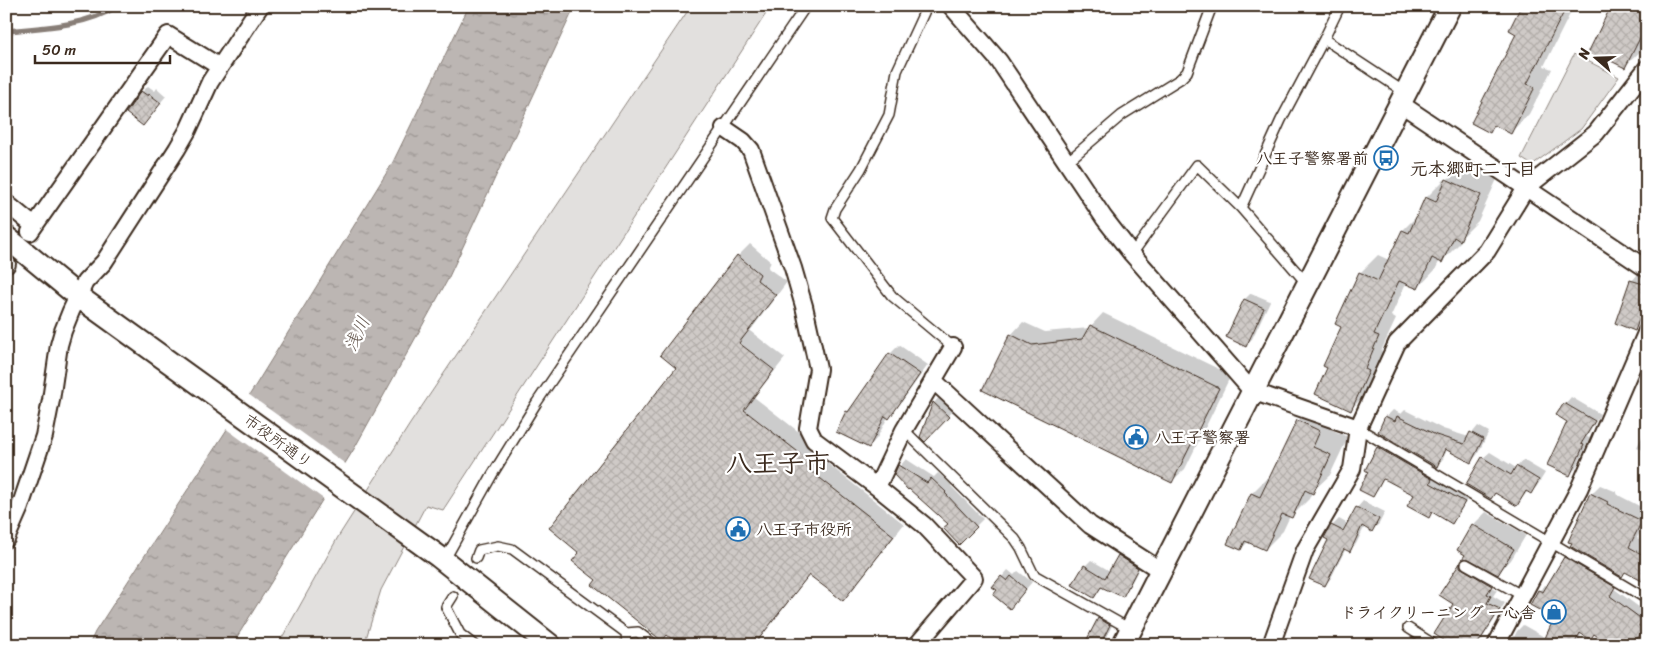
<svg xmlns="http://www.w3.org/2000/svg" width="1653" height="651" viewBox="0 0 1653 651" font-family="Sriracha,'Klee One',sans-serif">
<defs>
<pattern id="water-ripples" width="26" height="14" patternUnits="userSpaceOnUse" patternTransform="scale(1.25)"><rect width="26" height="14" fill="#bcb6b3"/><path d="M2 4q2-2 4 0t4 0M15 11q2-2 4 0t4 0" fill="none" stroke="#9a9491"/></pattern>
<pattern id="building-cross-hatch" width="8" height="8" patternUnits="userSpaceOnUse" patternTransform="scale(1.25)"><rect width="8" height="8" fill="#cfcac7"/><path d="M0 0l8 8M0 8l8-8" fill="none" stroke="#b3aeaa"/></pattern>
</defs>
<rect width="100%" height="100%" fill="#fff"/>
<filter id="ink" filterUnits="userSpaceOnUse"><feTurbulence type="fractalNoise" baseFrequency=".02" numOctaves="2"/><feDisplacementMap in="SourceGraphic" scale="10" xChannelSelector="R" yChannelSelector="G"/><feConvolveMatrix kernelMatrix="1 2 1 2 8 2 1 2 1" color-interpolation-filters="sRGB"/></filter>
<g filter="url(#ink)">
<path fill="#e2e0de" stroke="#8e857e" d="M691,6h80l-328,504 -17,-5 -45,85 -17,55h-86l60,-108 72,-113z
M1574,54l45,23 -38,52 -49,36 -11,-7z"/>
<path fill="url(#water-ripples)" stroke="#887e77" d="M469,6h106l-128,275 -93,168 -122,196h-143l6,-13 157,-241 140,-227z"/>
<path fill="#fff" d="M248,394l99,71 -22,35 -100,-72z"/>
<path fill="#0003" d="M1409,6h18l-6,6z
M1523,6h51l-30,60 8,3 -23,45 -18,18 -15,-7 -6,6 28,-98z
M1612,6h35v35l-4,8 -18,17 -18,-9 -4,5z
M148,86l7,5 2,-3 9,8 -23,28 -1,-32z
M1465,162l33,15 -20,44 -15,15 -3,7 -18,18 -2,-1 -5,10 -17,18 -12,-5 -15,33 5,3 -15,32 5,2 -17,38 -18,18 -23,-42 32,-94 18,-18 11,5 14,-30 16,-16 7,-16 18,-18 2,1z
M750,244l21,18 -3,6 19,14 -37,49 35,27 -31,39 68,53 -4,6 86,68 -50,64 -11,11 -33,-25 -55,71h-74l-83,-65 -17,-27 96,-185 61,-112z
M1638,274l9,3v30l-6,16 -6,6 -3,-48z
M1251,293l19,8 -18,38 -7,6 -18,-8 18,-38z
M1103,313l128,62 -46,94 -13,12 -161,-146 12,-13 22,10 44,-4z
M899,345l29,20 -31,43 -9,9 -11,21 -8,9 -22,-35 9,-8 34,-50z
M940,396l14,14 -29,30 -4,-3 13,-34z
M1571,397l29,17 -13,23 3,1 -14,30 -6,6 -1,-53 -4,-17z
M1316,403l21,10 -7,16 18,8 -18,38 -18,17 -3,7 -18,18 -1,-1 -7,15 -18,18 -16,-8 -8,8 11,-56 17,-17h2l27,-55z
M1393,410l8,4 4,-4 38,19 26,8 9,-11 11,6 -12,23 -6,6 -24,-12 -4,10 -7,7 -50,-49z
M1647,427v25l-10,-5z
M1384,442l85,54 -12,21 -5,5 -18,-11 -6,5 -13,-21 -31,-17 -6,12 -6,6 -2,-25 -3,-1 11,-22z
M1490,452l26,16 7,-8 22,13 -8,13 -6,7 -3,-2 -11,13 -21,-12 -5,6 -8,-40z
M906,459l28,18 4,-4 14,12 -1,1 32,33 -24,24 -10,-19 -54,-49 5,-9z
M1600,485l17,7 -1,2 31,16v9l-10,19 10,5v39l-21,-11 -35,-77z
M1363,501l22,11 -6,12 -7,6 -7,-4 -9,18 -7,6 -3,-2 -15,30 -6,7 7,-59 7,-7 9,5 9,-16z
M1486,512l40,23 -15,25 -13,13 -25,-48z
M1125,550l18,11 -15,28 -6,6 -19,-9 -9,11 -9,-31 6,-6 19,11 9,-15z
M1568,555l79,58v13l-14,19 -38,-12 -5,5 -8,-5 -6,12h-66l7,-14 6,-6 23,13 10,-21 -24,-12 7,-14 6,-6 2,1 16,-25z
M1466,558v2l31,19 -5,8 5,3 -4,6 12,7 -27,42h-25l2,-41 -14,-9 20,-32z
M1008,570l6,5 4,-4 14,11 -16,19 -22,-15z
M1105,612l11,6 -14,27h-17l14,-26z"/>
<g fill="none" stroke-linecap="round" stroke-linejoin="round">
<path stroke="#887e77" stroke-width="5.5" d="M6,31c35,-3 81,-5 111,-25"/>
</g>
<path fill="url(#building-cross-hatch)" stroke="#3b2a1e" d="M1521,6h46l-40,78 8,3 -24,47 -17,-9 -4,8 -19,-10 45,-89 -7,-4z
M1611,6h36v18l-22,44 -20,-10 -2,5 -16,-8z
M141,91l7,5 1,-2 12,9 -18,23 -17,-13z
M1446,179l35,16 -21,46 -6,-4 -12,26 -10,-5 -14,31 -19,-8 -25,53 5,2 -14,33 4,2 -18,40 -36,-17 12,-26 -4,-2 18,-39 -6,-3 24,-52 19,9 24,-51 7,3 16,-36 11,5z
M737,255l23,19 -3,6 19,15 -37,48 35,27 -30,40 67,52 -4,6 87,68 -51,65 -34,-26 -55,70h-75l-12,-10 -5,6 -70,-56 4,-5 -24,-19 7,-8 -30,-25 127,-160 -16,-13z
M1630,280l17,5v12l-12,34 -20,-8z
M1244,299l20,9 -18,39 -20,-10z
M1090,325l129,63 -47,95 -190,-93 28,-56 22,11 50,-6z
M889,353l31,21 -31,45 -4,-3 -16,32 -33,-16 10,-21 2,1z
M933,402l16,15 -24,25 -5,-5z
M1564,403l31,18 -14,23 3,1 -14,31 -23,-11 20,-43 -11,-7z
M1385,416l10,5 2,-5 39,19 28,9 6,-12 13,7 -12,24 -26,-14 -8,18 -59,-35z
M1297,420l23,11 -7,16 18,8 -18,39 -8,-4 -13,28 -10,-4 -17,36 -20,-9 -4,9 -14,-6 24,-51 9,4z
M1377,447l55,32 -2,4 35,19 -13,22 -20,-12 -3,6 -22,-12 7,-11 -28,-15 -3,-1 -10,18 -14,-7 9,-18 -3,-2z
M1482,457l29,18 5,-9 23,14 -8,14 -5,-3 -9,15 -22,-13 -4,6 -25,-15z
M898,465l29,18 4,-5 15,14 -1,1 32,34 -18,18 -16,-17 5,-4 -39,-35 -1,1 -14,-15z
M1590,493l18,9 -1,2 35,17 -13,26 18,10v15l-5,9 -17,-9 -3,5 -52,-31 2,-3 -4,-1z
M1356,507l23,12 -7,13 -10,-6 -12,26 -6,-3 -19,37 -16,-7 19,-39 -4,-2 7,-13 12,6z
M1472,524l42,25 -16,26 -29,-16h-7l3,-4 -8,-5z
M1118,555l20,13 -15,29 -22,-10 -7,11 -22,-13 12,-20 21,13z
M1564,557l51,30 -5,9 33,24 -4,6 5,3 -11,16h-24l-15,-11 -4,6 -10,-7 -6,12h-32l12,-27 -24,-13 8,-15 5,2z
M1460,563v4l3,2 29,17 -5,8 4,2 -4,7 13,6 -23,36h-26l-17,-11 19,-30 -14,-9z
M1001,576l6,5 4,-5 15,13 -16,20 -17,-14 4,-5 -5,-3z
M1098,618l12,7 -10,20h-16z"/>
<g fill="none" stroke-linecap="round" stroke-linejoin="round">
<g stroke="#3b2a1e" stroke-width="12">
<path id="service" d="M927,6l-30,65 -8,44 -28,54 -26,40 -3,9 60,78 61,51
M1324,39l82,54
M1067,162l55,-47 58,-36 7,-7 25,-66
M1241,208l67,77
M1132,254l65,-89 44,43 40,-88 43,-81 16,-33
M1358,428l289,171
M904,430l111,109 6,9 13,27 96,54
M476,558l3,-8 19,-4 14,3 114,84
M444,561l48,-86 45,-73 269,-396
M1466,564l57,32
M453,596l-7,11 14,27 14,11
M1408,628l27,17
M627,645l-1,-12 12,-1 17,13"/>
</g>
<g stroke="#3b2a1e" stroke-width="20">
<path id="minor" d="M951,6l48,55 105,157 28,36 120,137 106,37
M1401,104l246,165
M724,128l19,13 8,9 42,118 11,38 14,63 -10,59 6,12 63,47 47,38 50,53 -57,67
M6,203l28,23
M30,232l138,-197 52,32
M6,265l1,-1
M933,380l157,145 70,45
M877,487l27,-57 49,-83
M6,539l14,-32 24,-71 7,-36 8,-55 4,-14 8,-20 14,-29 19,-20 73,-113 11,-19 22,-48 50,-76
M1271,645l34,-95 47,-81 6,-41 39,-85 90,-92 39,-63 70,-55 51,-65
M1496,645l83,-156 68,-158"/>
</g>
<g stroke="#3b2a1e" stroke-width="25">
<path id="tertiary" d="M6,237l73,60 359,259 112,89
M1123,645l327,-639"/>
</g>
<use href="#service" stroke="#fff" stroke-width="9"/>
<use href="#minor" stroke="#fff" stroke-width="16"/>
<use href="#tertiary" stroke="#fff" stroke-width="21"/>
</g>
</g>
<defs>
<g id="bus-ring" transform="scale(1.25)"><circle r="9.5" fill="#fff" stroke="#1f6fb2" stroke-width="1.5"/><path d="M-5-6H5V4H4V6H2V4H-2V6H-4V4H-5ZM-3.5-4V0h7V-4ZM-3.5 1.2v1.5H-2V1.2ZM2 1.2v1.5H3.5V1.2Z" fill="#1f6fb2"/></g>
<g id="civic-ring" transform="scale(1.25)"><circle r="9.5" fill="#fff" stroke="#1f6fb2" stroke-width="1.5"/><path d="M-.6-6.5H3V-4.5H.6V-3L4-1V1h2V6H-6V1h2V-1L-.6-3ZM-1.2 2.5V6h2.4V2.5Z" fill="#1f6fb2"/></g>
<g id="shop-ring" transform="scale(1.25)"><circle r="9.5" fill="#fff" stroke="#1f6fb2" stroke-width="1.5"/><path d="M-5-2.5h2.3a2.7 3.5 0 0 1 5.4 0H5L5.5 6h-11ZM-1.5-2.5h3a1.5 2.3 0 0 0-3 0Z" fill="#1f6fb2"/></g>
</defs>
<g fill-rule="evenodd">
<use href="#bus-ring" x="1386" y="158"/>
<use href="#civic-ring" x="1136" y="437"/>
<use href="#civic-ring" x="738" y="529"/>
<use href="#shop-ring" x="1554" y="612"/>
</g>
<g text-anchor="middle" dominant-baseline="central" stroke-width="4.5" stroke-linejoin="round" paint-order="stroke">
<g font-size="16" font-weight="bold" fill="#3b2a1e" stroke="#fff" text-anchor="end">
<text x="1368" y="158">八王子警察署前</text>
<text x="1154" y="437" text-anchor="start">八王子警察署</text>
<text x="756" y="529" text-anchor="start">八王子市役所</text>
<text x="1536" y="612">ドライクリーニング 一心舎</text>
</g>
<g font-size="16" fill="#3b2a1e" stroke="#fff">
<text transform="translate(278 441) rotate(36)">市役所通り</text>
</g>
<g font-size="18" font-weight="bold" fill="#3b2a1e" stroke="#fff">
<text x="1473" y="169">元本郷町二丁目</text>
</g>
<g font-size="18" font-style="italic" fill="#685b52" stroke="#fff">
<text transform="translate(357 334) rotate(-65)">浅川</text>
</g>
<g font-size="26" font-weight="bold" fill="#3b2a1e" stroke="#fff">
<text x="778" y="463">八王子市</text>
</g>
</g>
<rect width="1653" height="651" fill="none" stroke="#fff" stroke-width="25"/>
<rect x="12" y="12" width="1628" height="626" fill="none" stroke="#3b2a1e" stroke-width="2" filter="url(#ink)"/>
<g transform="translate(1596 58) rotate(290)" stroke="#ffffff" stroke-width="4" paint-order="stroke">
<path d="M0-4L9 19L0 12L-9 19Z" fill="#3b2a1e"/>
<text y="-8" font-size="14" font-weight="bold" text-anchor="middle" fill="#3b2a1e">N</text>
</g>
<path d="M35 55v8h135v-8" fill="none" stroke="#3b2a1e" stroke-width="2.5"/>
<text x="42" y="55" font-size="15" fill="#3b2a1e" stroke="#ffffff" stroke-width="4" paint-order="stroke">50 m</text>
</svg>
